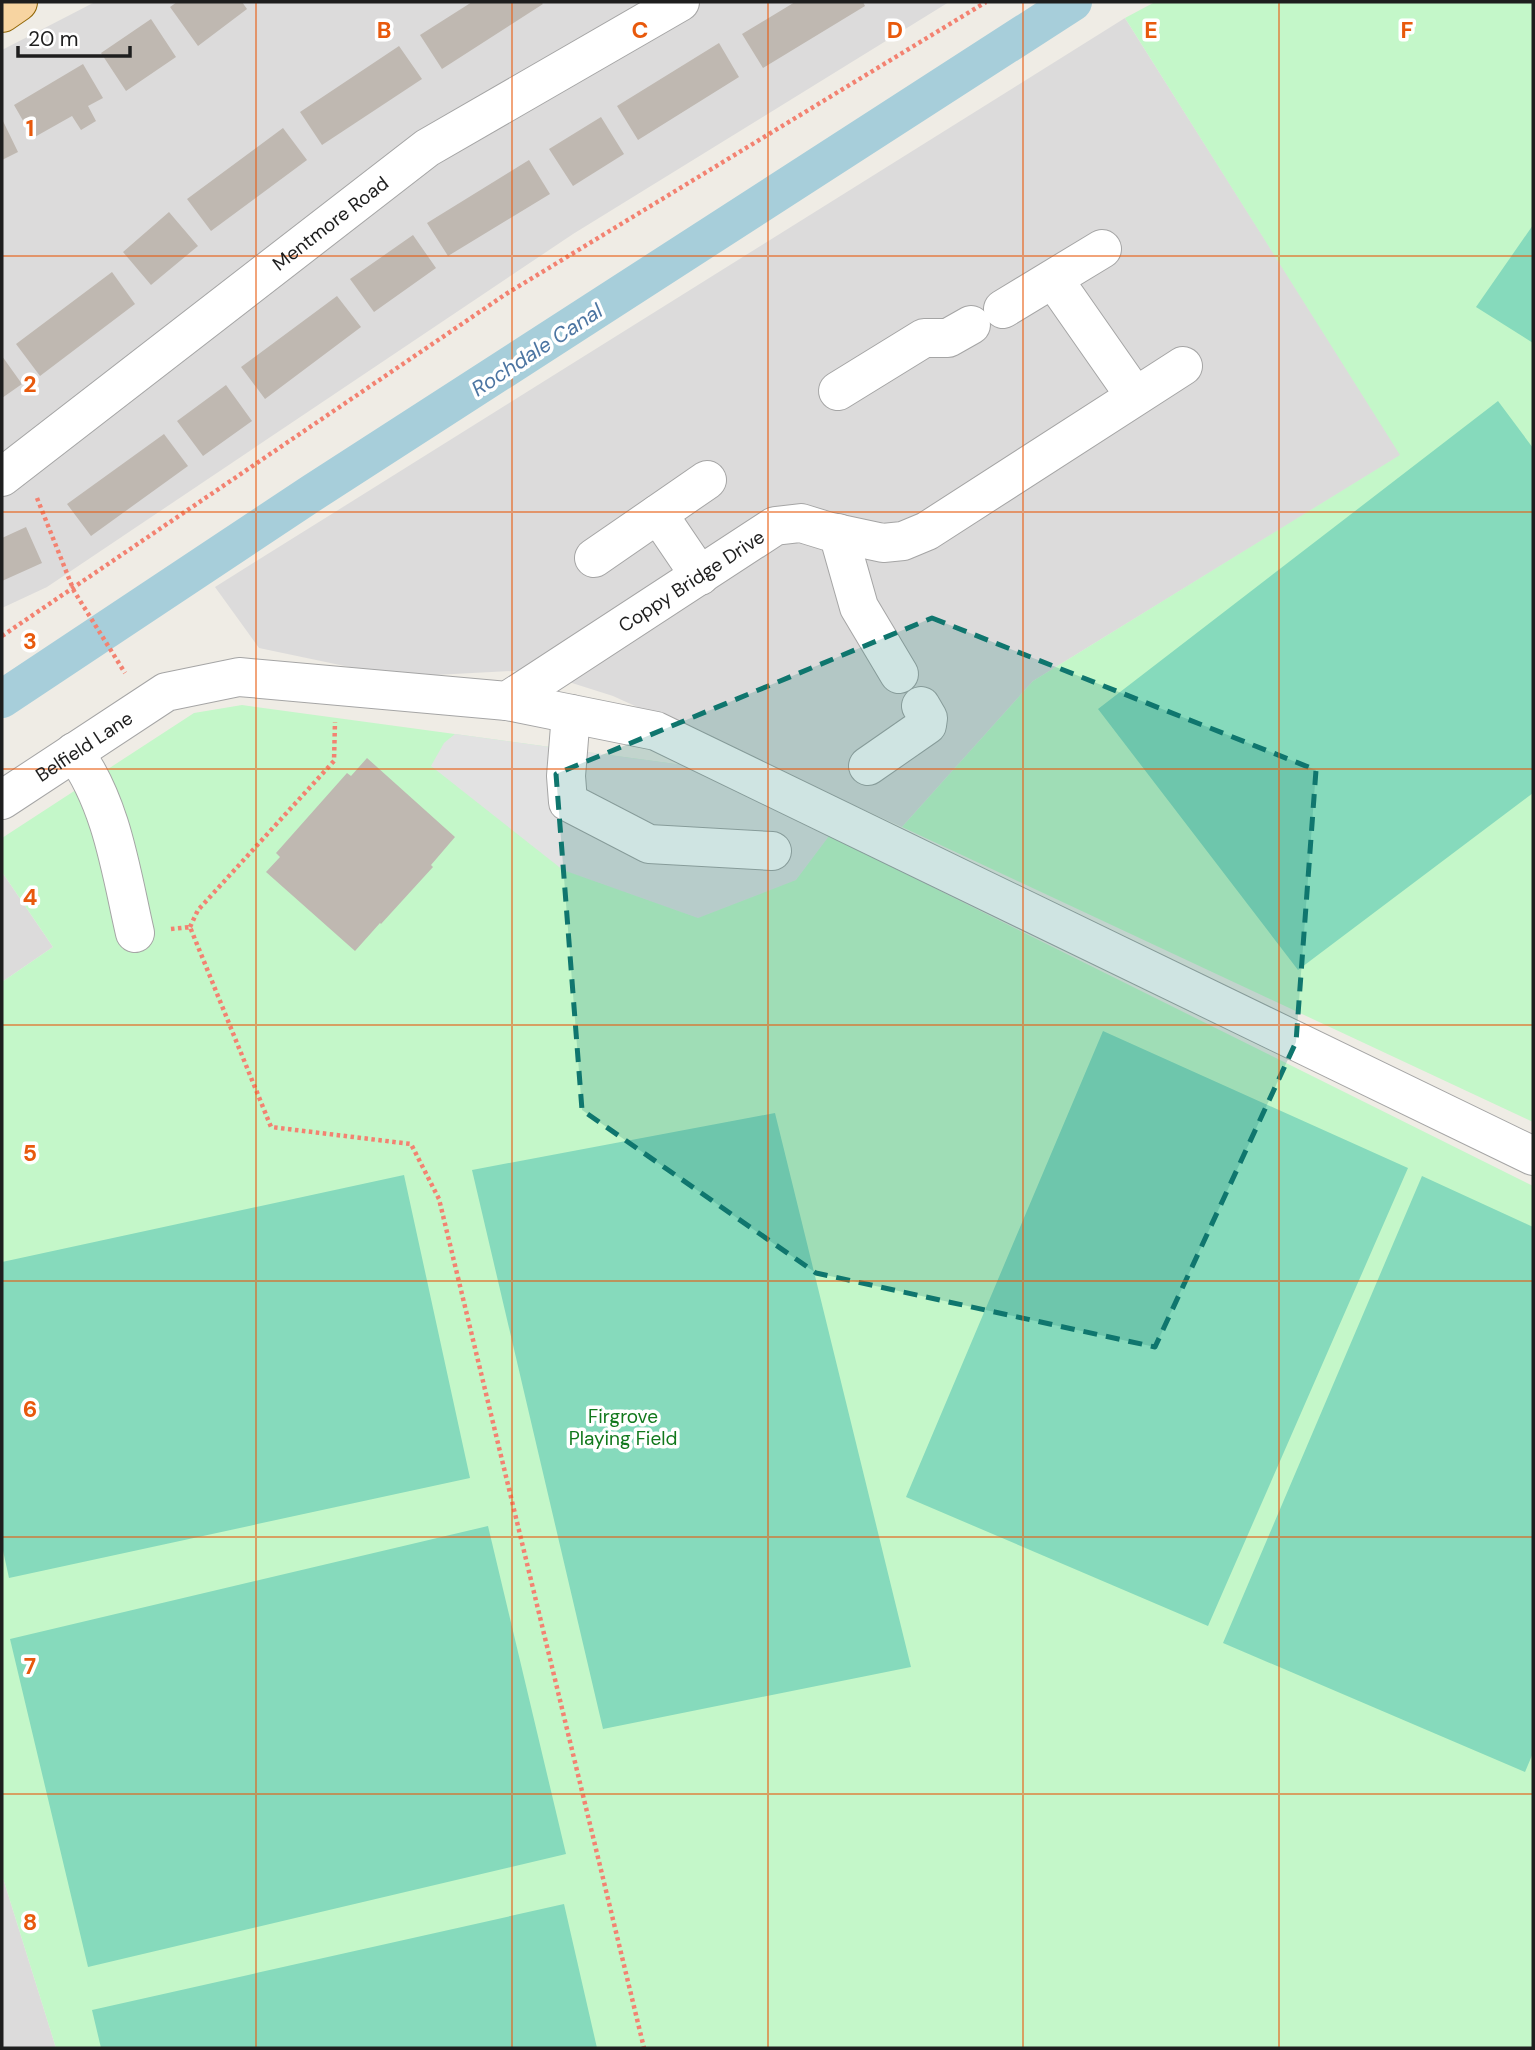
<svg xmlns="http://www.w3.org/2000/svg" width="1535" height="2050" viewBox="0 0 1535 2050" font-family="'DM Sans',sans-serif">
<rect width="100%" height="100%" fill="#efece5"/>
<path fill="#dcdbdb" d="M95,2h854l-376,232 -526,353 -45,21v-558z
M1125,18l276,437 -368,226 -131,146 -289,-131 -82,-26 -134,7 -138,-29 -44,-61z
M2,872l51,75 -51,35z
M2,1875l54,173h-54z"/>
<path fill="#c4f7c9" d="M1155,2h378v1120l-631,-295 131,-146 367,-226 -275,-437z
M242,705l441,60 199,97 651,324v862h-1477l-54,-173v-893l51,-35 -51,-75v-34l192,-125z"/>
<path fill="#86dabc" d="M1533,225v118l-57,-36z
M1498,401l35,47v345l-235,177 -200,-261z
M1103,1031l305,137 -200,458 -302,-129z
M775,1113l136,554 -308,62 -131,-559z
M404,1175l66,303 -461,100 -7,-32v-284z
M1422,1176l111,51v526l-8,19 -302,-129z
M488,1526l78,328 -478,113 -78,-328z
M564,1904l33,144h-496l-9,-38z"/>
<path fill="#e2e2e2" d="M455,734l228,31 146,71 -33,44 -98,38 -135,-48 -132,-104 13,-23z"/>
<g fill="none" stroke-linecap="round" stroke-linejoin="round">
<path stroke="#a7ceda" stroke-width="38" d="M2,699l310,-206 761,-491"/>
</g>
<path fill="#bfb8b1" d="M177,2h65l5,7 -49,37 -28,-39z
M472,2h69l2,2 -101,65 -22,-34z
M795,2h68l2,4 -102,62 -21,-34z
M151,19l25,38 -50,34 -25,-38z
M719,43l20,34 -101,63 -21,-34z
M399,46l23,33 -100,66 -22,-33z
M83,64l20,34 -15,8 8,15 -15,9 -9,-14 -39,22 -19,-33z
M601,117l23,37 -51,32 -24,-37z
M2,119l16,33 -16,8z
M283,128l24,32 -96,71 -24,-32z
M529,160l21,34 -102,62 -21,-33z
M169,212l29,34 -47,39 -28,-33z
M413,235l23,33 -62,44 -24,-33z
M112,272l23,32 -95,72 -24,-32z
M337,296l24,31 -96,72 -24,-32z
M2,356l20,28 -20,14z
M226,385l26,36 -49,35 -26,-35z
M164,434l24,32 -97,70 -24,-32z
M26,527l16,36 -40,18v-43z
M367,758l88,79 -24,28 2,2 -52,57 -1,-1 -25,28 -89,-79 14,-15 -4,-4 71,-80 4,3z"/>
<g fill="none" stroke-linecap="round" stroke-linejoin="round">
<g stroke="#a5a5a5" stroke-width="40">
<g id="minor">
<path d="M1054,280l81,116"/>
<path d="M1003,309l99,-60"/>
<path d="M838,391l86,-53h24l23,-13"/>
<path id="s1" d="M2,477l425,-329 253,-146"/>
<path d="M658,514l42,62"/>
<path d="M838,533l21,74 40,67"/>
<path d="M594,558l113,-78"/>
<path d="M507,701l149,30 877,425"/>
<path d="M571,714l-5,62 2,26 81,42 123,7"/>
<path d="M74,752c38,52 47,120 61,181"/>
<path d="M868,766l59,-41 1,-7 -7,-12"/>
<path id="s2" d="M2,800l164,-108 73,-15 268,24 268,-175 26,-3 26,8 56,12 20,-2 24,-10 256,-165"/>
</g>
</g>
<g stroke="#926707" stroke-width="40">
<path id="major" d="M2,13l16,-11"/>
</g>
<path stroke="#f38271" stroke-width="4.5" stroke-dasharray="3.5 3.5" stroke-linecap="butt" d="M37,498l37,93 51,82
M2,636l504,-342 480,-292
M190,927l8,-17 136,-149 1,-39
M171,929l19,-2 81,200 140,17 28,55 205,849"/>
<use href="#minor" stroke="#fff" stroke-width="38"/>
<use href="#major" stroke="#f7d4a1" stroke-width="38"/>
</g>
<path fill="#0f766e" fill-opacity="0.2" stroke="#0f766e" stroke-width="5" stroke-dasharray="14 9" stroke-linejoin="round" d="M932,618l384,152 -20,272 -141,305 -339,-74 -234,-163 -26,-336z"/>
<path fill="none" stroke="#e8590c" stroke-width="2" stroke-opacity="0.55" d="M256,2v2046M512,2v2046M768,2v2046M1023,2v2046M1279,2v2046M2,256h1531M2,512h1531M2,769h1531M2,1025h1531M2,1281h1531M2,1537h1531M2,1794h1531"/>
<g text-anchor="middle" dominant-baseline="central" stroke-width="7" stroke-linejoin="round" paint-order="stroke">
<g font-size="19" fill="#1e1e1e" stroke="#fff">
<text stroke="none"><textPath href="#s1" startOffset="415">Mentmore Road</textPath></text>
<text stroke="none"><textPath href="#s2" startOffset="760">Coppy Bridge Drive</textPath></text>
<text stroke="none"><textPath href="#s2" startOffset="98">Belfield Lane</textPath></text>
</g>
<g font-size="19" fill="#11781c" stroke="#fff">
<text x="623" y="1416">Firgrove<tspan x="623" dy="22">Playing Field</tspan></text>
</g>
<g font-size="21" font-style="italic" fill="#4c75a2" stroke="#fff">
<text transform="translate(537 350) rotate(-33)">Rochdale Canal</text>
</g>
</g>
<g font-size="23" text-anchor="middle" font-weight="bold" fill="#e8590c" stroke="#fff" stroke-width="7" stroke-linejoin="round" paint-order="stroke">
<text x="384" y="38">B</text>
<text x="640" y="38">C</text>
<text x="895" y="38">D</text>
<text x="1151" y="38">E</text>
<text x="1407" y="38">F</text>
<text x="30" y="136">1</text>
<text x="30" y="392">2</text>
<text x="30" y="649">3</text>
<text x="30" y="905">4</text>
<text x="30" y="1161">5</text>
<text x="30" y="1417">6</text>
<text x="30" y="1674">7</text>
<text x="30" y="1930">8</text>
</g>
<rect width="1535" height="2050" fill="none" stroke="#1e1e1e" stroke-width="7"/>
<path d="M18 46v10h112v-10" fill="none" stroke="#1e1e1e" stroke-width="3.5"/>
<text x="28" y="46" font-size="21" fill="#1e1e1e" stroke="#ffffff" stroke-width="5" paint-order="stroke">20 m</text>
</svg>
